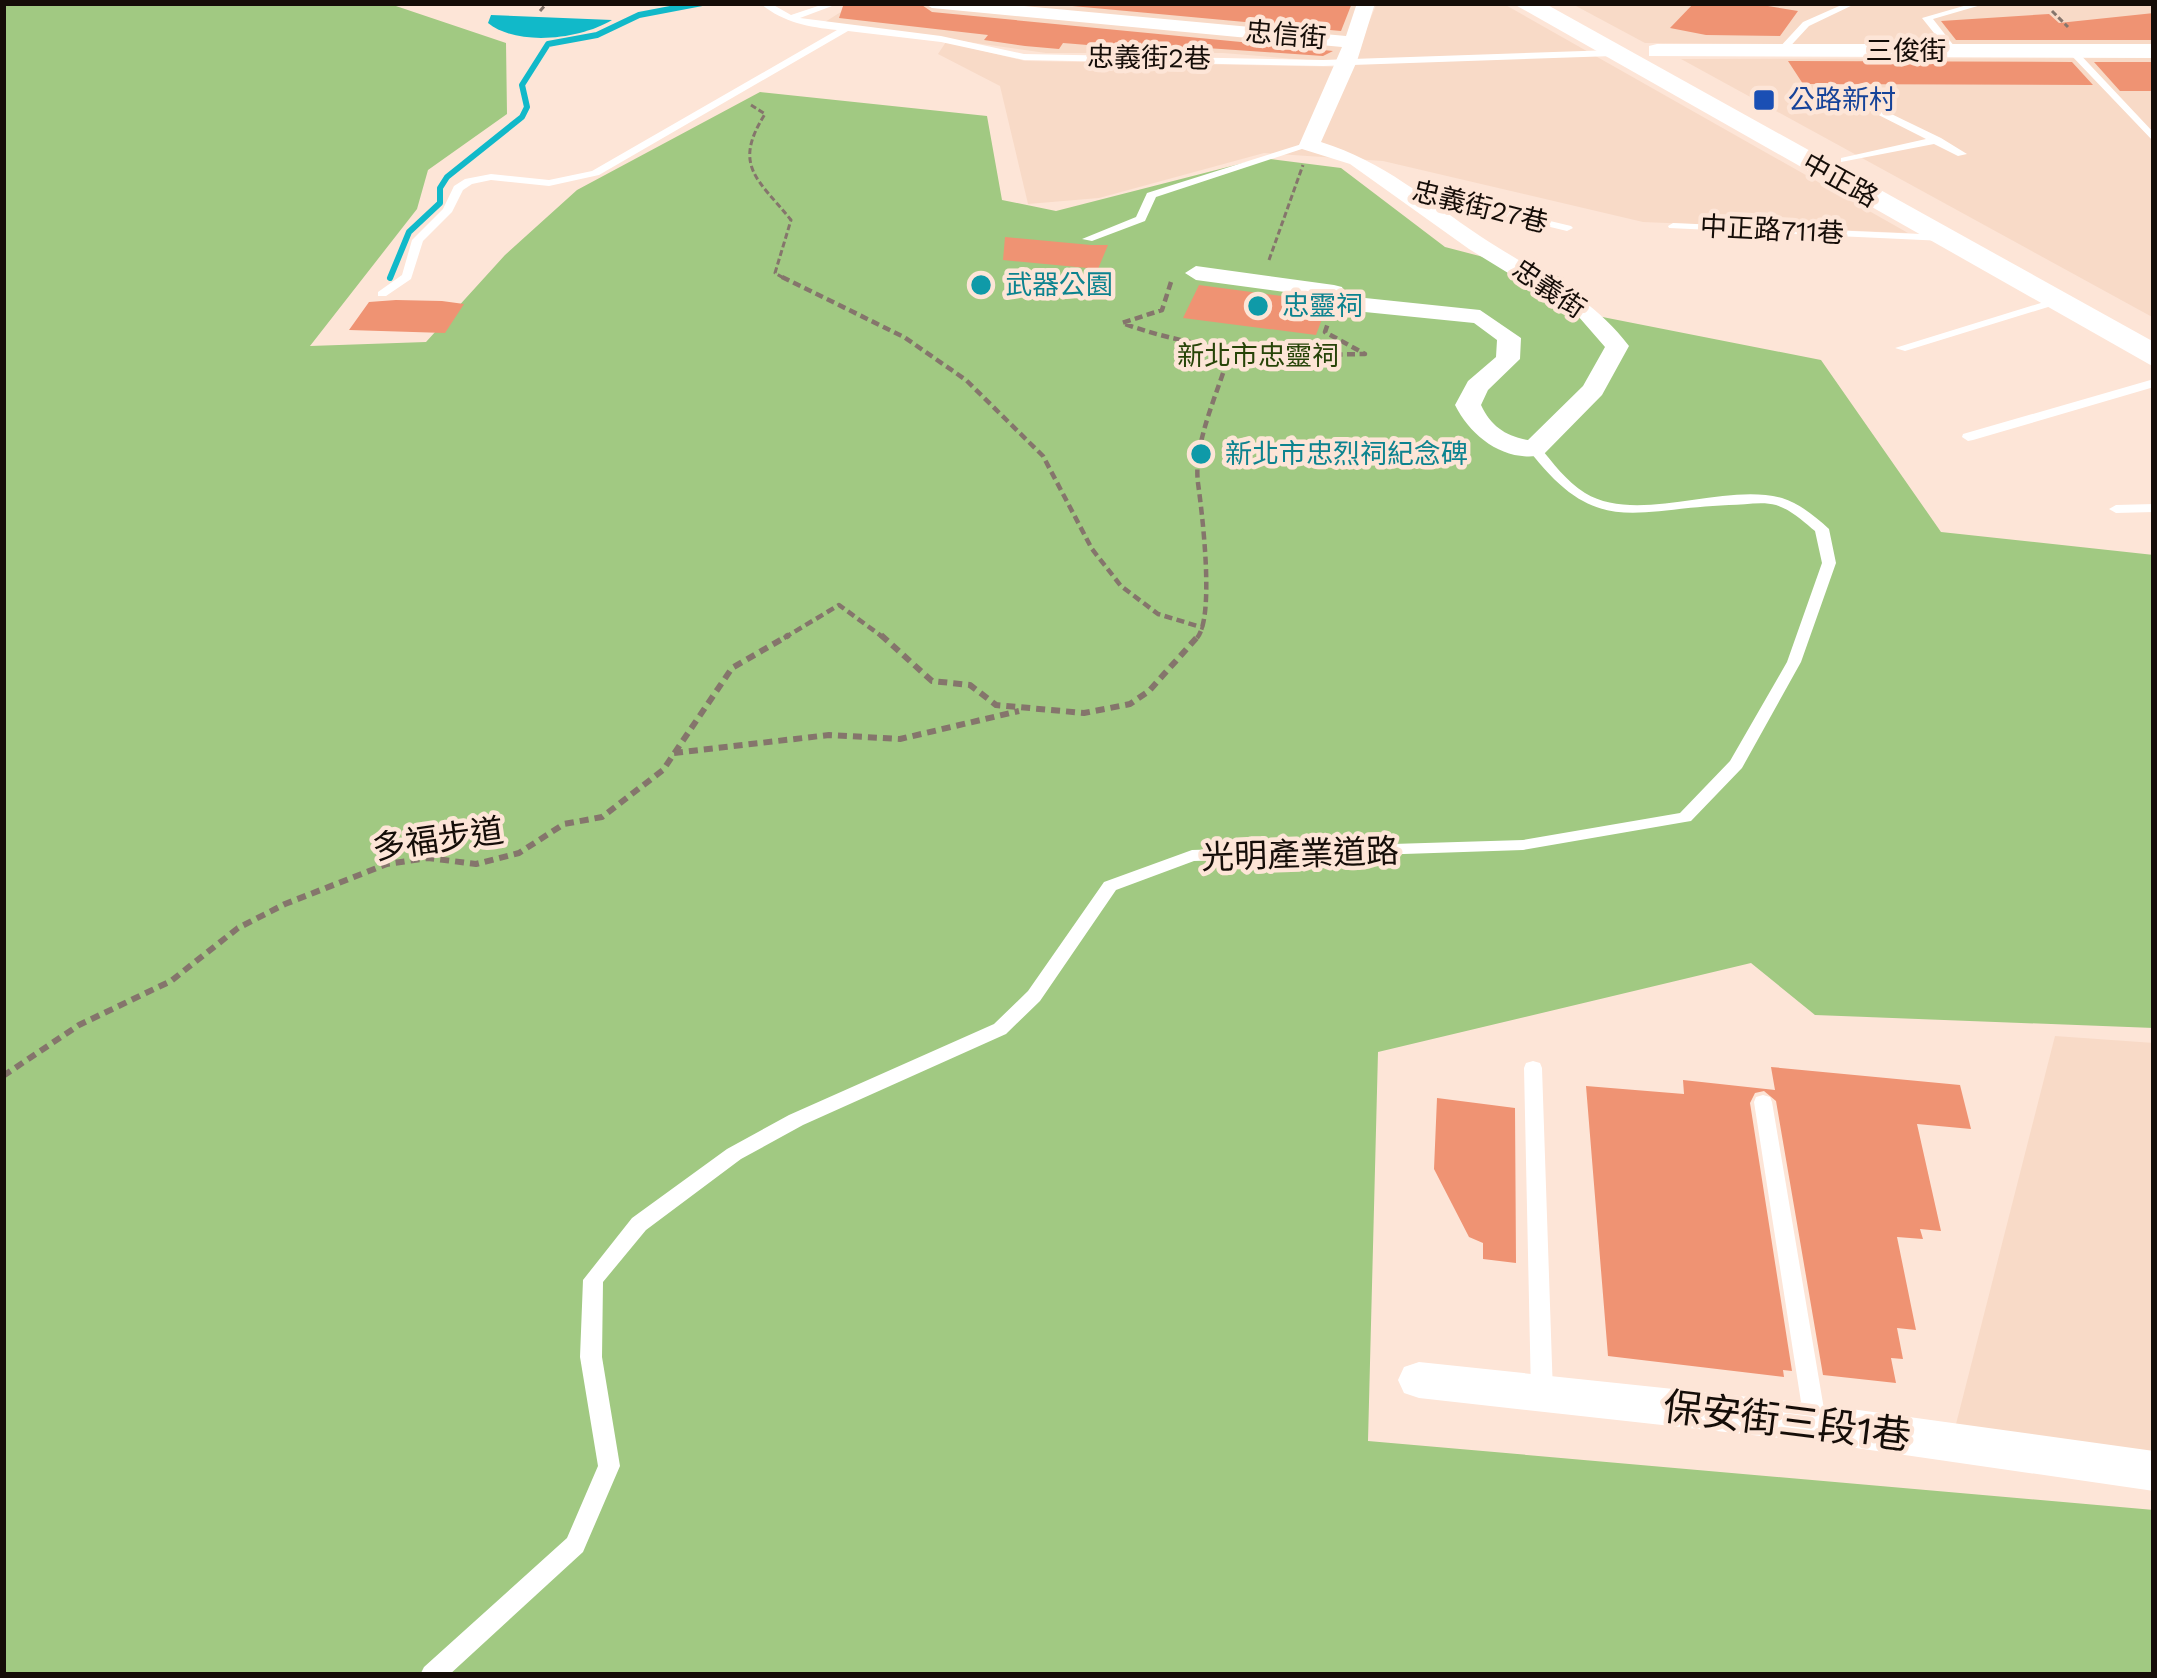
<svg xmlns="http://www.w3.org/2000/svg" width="2157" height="1678" viewBox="0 0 2157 1678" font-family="'Work Sans','Noto Sans TC',sans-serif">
<rect width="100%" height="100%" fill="#fde5d7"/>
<path fill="#f8dac7" d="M855,3h503l-18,57h-33l-84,-7h-177l-221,-31z
M1377,3h125l406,230 -265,-11 -260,-61 -119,-8 -165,45 -71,6 -28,-118 -62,-32 8,-12 79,19 325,6z
M1593,3h561v44l-509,-4 -69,-37z
M2154,58v260l-473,-259z
M2055,1036l99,7v411l-199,-26z"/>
<path fill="#a1c982" d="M3,3h384l119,40 1,71 -79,56 -11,39 -107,137 116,-4 79,-87 72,-65 183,-98 227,24 15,84 54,11 207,-53 78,10 104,79 119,31 3,32 254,50 120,172 213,23v473l-339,-13 -64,-52 -373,89 -10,389 786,69v165h-2151z"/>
<path fill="#11b9c9" d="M491,15l121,5c-31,19 -94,27 -124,3z"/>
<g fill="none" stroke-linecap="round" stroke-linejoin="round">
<path stroke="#11b9c9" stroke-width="6" d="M390,278l19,-46 31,-29v-15l7,-11 75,-60 5,-10 -5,-22 26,-41 49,-9 42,-20 63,-12"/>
</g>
<path fill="#ef9373" d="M844,3h75l13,9 401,39 -10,5 -131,-9 -18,5 -111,-9 -4,6 -34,-3 -41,-6 4,-5 -149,-17z
M1040,3h312l-11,28z
M1694,3h56l48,8 -18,25 -74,-1 -36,-7z
M2154,13v27h-198l-15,-19 108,-7 10,9z
M1788,61l284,1 21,23 -290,-1z
M2094,62h60v29h-34z
M1005,237l86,8h17l-10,24 -95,-9z
M1199,285l121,16 5,10 -9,24 -133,-17z
M396,300l46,1 22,3 -19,29 -96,-3 20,-28z
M1771,1067l189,18 11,44 -54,-5 24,107 -21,-2 3,10 -26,-2 19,93 -19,-2 6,31 -12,-1 5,25 -73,-8 -47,-274 -12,-10 -9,2 -5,10 42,268 -9,-1 1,7 -176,-21 -22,-270 98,8 -1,-14 92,10z
M1437,1098l78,10 1,155 -33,-4v-16l-14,-6 -35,-68z"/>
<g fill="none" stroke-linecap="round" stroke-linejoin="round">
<path stroke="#85756c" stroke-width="3" stroke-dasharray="6 3" stroke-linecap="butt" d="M540,11l7,-8
M2052,11l16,16
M751,105l14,9c-33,52 -7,65 26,106l-16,53 12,7
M1269,260l34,-95"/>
<path stroke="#85756c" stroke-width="4.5" stroke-dasharray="8 4.5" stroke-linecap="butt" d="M782,277l122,60 62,43 77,76 49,93 29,37 37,28 46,14
M1171,282l-9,28 -40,13c81,29 158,33 243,31l-40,-22 3,-9
M784,638l55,-33 45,33
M1197,638c18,-21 5,-126 1,-155 -5,-39 20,-91 31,-128"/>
<path stroke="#85756c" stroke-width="6" stroke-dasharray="9 6" stroke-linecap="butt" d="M881,635l51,46 38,4 26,20 88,8 46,-9 19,-13 50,-56
M674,753l155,-18 71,4 119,-28
M3,1076l76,-51 92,-44 67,-53 47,-24 102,-40 41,-6 48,6 43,-11 45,-29 38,-7 61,-47 69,-102 57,-33"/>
<path fill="#fff" fill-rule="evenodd" d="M760,3h10l21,12 36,-12h13l-40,15 141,18 83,18 299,6 290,-10 5,3 -5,3 -290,10 -299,-6 -83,-18 -93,-11 -249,144 -50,11 -58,-6 -19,4 -9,6 -11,22 -29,29 -12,38 -25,17h-8v-4l24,-17 10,-35 31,-31 11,-23 11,-7 26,-5 58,6 43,-9 245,-141c-29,-3 -55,-8 -77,-27z
M1846,3h11l-48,23 -25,27h-6v-4l25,-27z
M1974,3h14l-55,16 25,32 -8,2 -28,-35z
M2069,49h6l79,84v9l-85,-89z
M1850,94l91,44 26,16 -9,2 -24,-12 -93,18v-4l85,-19 -79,-40 -2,-2z
M1305,143l9,2 -158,52 -11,24 -53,20 -10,-2 54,-22 11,-24z
M1399,185l172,41 2,2 -6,3 -172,-41 -1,-2z
M1673,223l271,12 6,3 -6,3 -275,-13 -1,-2z
M2057,298l4,1v4l-156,48 -10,-3z
M2154,379v8l-181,53 -5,1 -6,-4 1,-3z
M1534,445l5,1c14,17 27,35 46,47 53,32 138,-11 197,5 17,5 34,19 47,31l7,34 -35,99 -59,106 -51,53 -6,1 -162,28 -329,11 -78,29 -76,111 -34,33 -203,91 -62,34 -95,71 -43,52 -1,75 18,109 -34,79 -3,7 -134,123h-29l4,-8 143,-129 31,-72 -18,-109 3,-77 49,-62 95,-69 62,-34 205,-91 34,-33 76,-109 88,-32 331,-10 157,-27 50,-52 57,-99 35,-99 -7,-32c-11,-9 -25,-22 -39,-26 -14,-4 -32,0 -47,0 -97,4 -133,33 -201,-56z
M2154,504v8l-38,1 -7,-4 7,-4z
M1533,1061l7,2 2,5 11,326 -3,6 -8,3 -8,-3 -3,-6 -7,-326 2,-5z
M1763,1095l7,2 2,5 54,319 -3,7 -8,2 -8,-2 -3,-7 -50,-319 2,-5z"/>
<path fill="#fff" fill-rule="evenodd" d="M923,3h68l355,33 11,-33h18l-18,58 -36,81c64,20 104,57 159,94 54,36 109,57 149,110l-27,49 -59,60c-38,8 -72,-18 -88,-50l13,-24 28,-24 1,-17 -23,-17 -139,-14 -8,-2 -4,-10 -127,-17 -11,-7 11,-7 138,19 8,2 4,9 134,14 41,28 -1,21 -32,31 -7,15c10,21 24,31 47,35l55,-54 22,-39 -27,-31 -109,-67 -119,-85 -48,-15 -3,-4 43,-98 -410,-39z
M1419,1362l396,42 339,47v40l-339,-49 -396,-44 -15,-5 -6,-13 6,-13z"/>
<path fill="#fff" fill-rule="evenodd" d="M1657,44h497v14l-505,-2v-10z"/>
<path fill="#fff" fill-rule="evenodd" d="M1512,3h32l610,339v25z"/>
</g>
<rect fill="#1a4fb4" stroke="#fde5d7" stroke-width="4.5" x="1752" y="88" width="24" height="24" rx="6"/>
<g fill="#0f9aa8" stroke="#fde5d7" stroke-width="4.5">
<circle cx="981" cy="285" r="12"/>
<circle cx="1258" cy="306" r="12"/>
<circle cx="1201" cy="454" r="12"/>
</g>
<g text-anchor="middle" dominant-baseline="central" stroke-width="9" stroke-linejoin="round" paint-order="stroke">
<g font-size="27" fill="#150d08" stroke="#fde5d7">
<text transform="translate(1286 35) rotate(5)">忠信街</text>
<text x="1906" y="51">三俊街</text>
<text transform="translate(1149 58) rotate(1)">忠義街2巷</text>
<text transform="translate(1840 180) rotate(29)">中正路</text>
<text transform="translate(1480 207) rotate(14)">忠義街27巷</text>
<text transform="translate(1772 230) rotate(3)">中正路711巷</text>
<text transform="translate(1549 289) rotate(34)">忠義街</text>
</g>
<g font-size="27" fill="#164399" stroke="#fde5d7" text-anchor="start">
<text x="1788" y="100">公路新村</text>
</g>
<g font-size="27" fill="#0d838f" stroke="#fde5d7" text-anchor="start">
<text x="1005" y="285">武器公園</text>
<text x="1282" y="306">忠靈祠</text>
<text x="1225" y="454">新北市忠烈祠紀念碑</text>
</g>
<g font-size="27" fill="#274408" stroke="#fde5d7">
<text x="1258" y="356">新北市忠靈祠</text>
</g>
<g font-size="33" fill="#150d08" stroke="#fde5d7">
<text transform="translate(438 839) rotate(-8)">多福步道</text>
<text transform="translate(1300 854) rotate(-2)">光明產業道路</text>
</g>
<g font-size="39" fill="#150d08" stroke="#fde5d7">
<text transform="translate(1787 1421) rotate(7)">保安街三段1巷</text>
</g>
</g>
<rect width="2157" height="1678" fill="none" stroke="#150d08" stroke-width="12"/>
</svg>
